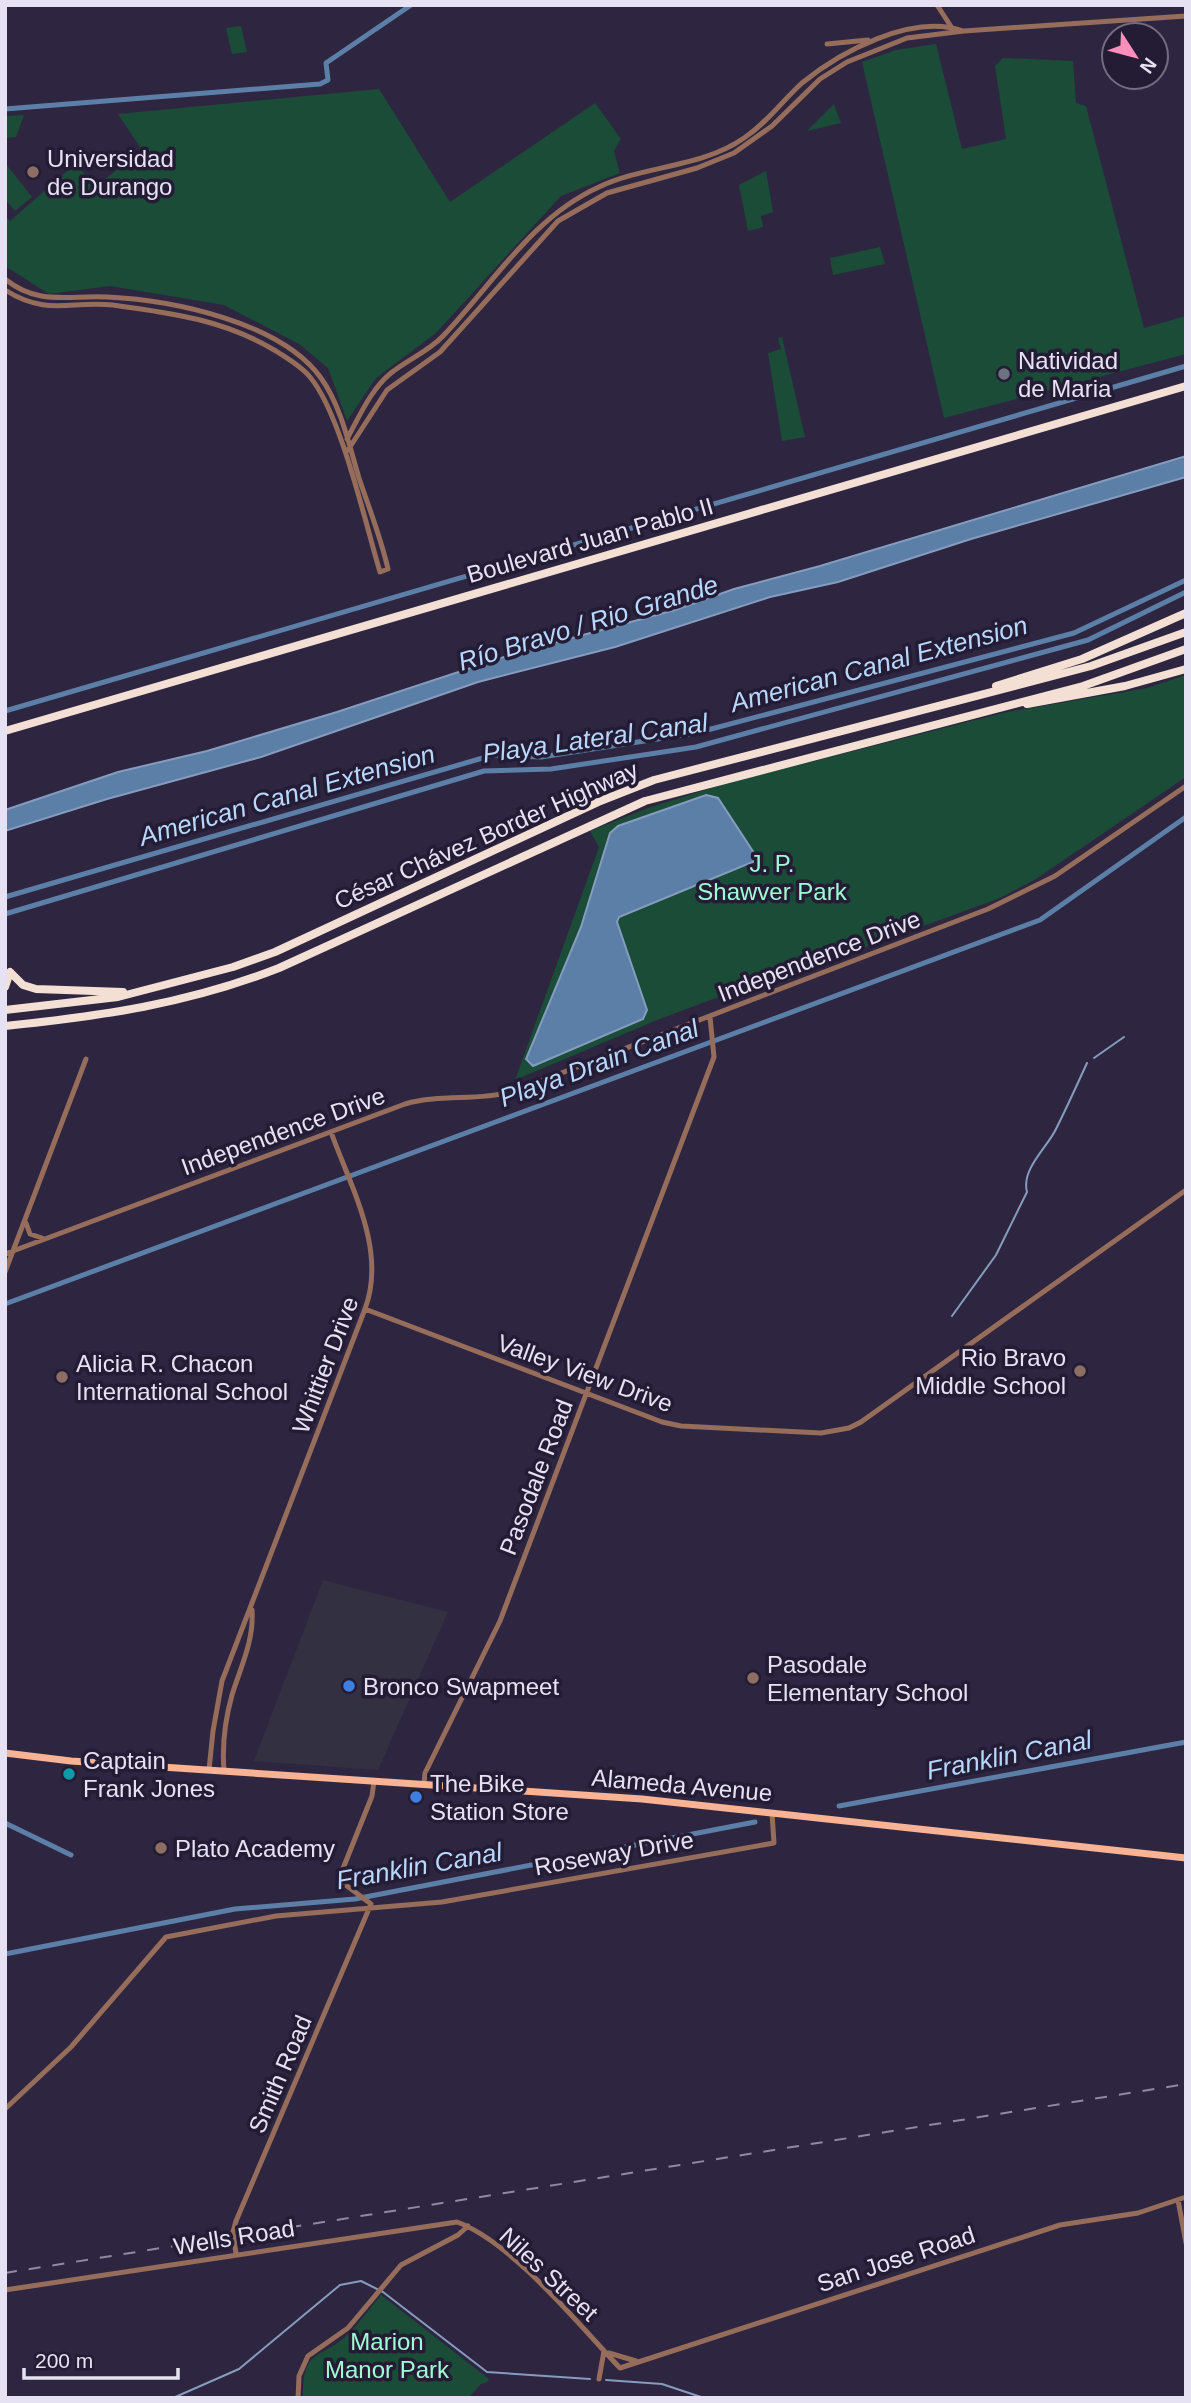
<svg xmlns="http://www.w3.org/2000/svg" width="1191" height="2403" viewBox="0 0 1191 2403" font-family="Helvetica,sans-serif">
<rect width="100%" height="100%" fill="#2e2640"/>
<path fill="#333041" d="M323,1580l125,32 -70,158 -124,-9z"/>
<path fill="#1a4c38" d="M241,26l6,26 -15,2 -6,-26z
M936,44l26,105 44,-10 -11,-73 8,-8 70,3 3,42 10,3 58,222 42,-12v38l-242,64 -82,-356 34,-12z
M379,89l71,113 145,-99 26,36 -7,12 6,22 -59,23 -125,137 -60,45 -29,43 -19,-53 -29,-24 -75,-39 -114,-19 -61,8 -44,-28v-50l5,5 65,-57 21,22 46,-36 -24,-36z
M834,104l7,19 -34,8z
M24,115l-8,22 -11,1v-22z
M6,164l26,33 -17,14 -10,-12z
M766,171l7,41 -12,4 2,11 -15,4 -9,-46z
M880,247l5,17 -52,11 -3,-17z
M782,337l23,100 -23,4 -14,-88 13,-4 -3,-11z
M1186,675v102l-150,102 -36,19 -156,57 -60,27 -15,-4 -112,42 -142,60 84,-233 -9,-16 58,-23 76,-24 283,-72 140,-24z
M381,2295l108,84 -2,3 -6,2 -13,14h-165c0,-53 17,-36 46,-65 12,-12 22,-26 32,-38z"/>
<path fill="#5c7fa7" stroke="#859cbe" stroke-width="2" d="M1186,456v21l-215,62 -133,43 -68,15 -155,50 -137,35 -217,75 -154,42 -102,32v-21l113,-38 89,-21 130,-39 176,-58 162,-44 59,-21 86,-23z
M706,795l12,3 38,58 -1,5 -136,56 -2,5 30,88 -4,9 -110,47 -7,-7 55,-132 29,-94 8,-7z"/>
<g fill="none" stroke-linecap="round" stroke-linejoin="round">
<path stroke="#859cbe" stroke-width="2" d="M1094,1058l30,-21
M952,1316l44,-61 31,-63c-6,-23 20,-44 29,-63 11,-22 21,-44 31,-66
M606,2380l56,4 42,14
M173,2398l66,-29 101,-84 21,-4 22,11 104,80 103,7"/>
<path stroke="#5c7fa7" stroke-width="5" d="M5,109l315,-25 8,-4 -2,-17 85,-58
M5,711l1181,-345
M5,897l488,-142 48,2 155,-24 378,-100 112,-53
M5,914l479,-143 67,-2 145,-22 392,-107 98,-48
M5,1304l1035,-384 146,-103
M839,1806l347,-64
M5,1823l66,32
M5,1954l230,-45 120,-10 400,-77"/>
<path stroke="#966d5a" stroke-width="5" d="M937,5l15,23
M827,44l41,-4
M5,279c33,27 64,16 102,18 65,3 174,25 214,81 20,28 28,67 38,100 10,30 22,60 29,91l-8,3c-15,-50 -39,-158 -70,-195 -9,-11 -22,-18 -34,-26 -51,-31 -104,-38 -163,-46 -42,-5 -65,12 -108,-15
M347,439c12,-22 24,-50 44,-66 17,-14 37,-21 52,-37 49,-51 89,-119 156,-149 46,-22 102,-19 145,-49 23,-15 38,-37 58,-55 38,-31 110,-70 161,-52
M348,450l39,-60 53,-38 118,-131 49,-28 90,-25 37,-15 38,-27 48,-47 27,-17 60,-24 57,-7 222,-15
M26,1223l4,11 12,4
M5,1254l400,-150c35,-10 72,-3 107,-12l476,-183 67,-33 131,-90
M5,1272l81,-213
M365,1309l297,113 19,4 140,7 28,-5 12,-6 325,-232
M209,1770l4,-39 9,-50 143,-372c22,-59 -14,-121 -34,-177
M224,1771c-2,-25 1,-51 8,-76 9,-29 22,-54 20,-85
M424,1784l1,-11 75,-152 214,-564 -4,-40
M5,2109l66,-62 95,-110 110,-21 166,-14 332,-59 -2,-30
M1178,2200l8,43
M236,2254l-3,-22 3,-11 135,-317 -28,-21 -3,-7 32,-80 2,-15
M5,2290l452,-68c55,20 122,103 163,146l440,-143 78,-12 48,-16
M609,2353l27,8
M599,2379l5,-28
M298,2398l1,-22 9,-20 40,-28 53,-63 57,-30 10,-9"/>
<path stroke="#f7b394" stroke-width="7" d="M5,1753l66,8 571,38 544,59"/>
<path stroke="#f4dfd5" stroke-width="8" d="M996,686l86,-27 104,-46
M1027,704l98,-18 61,-17
M5,731l1181,-345
M10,972l13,13 13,4 87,3
M5,987l5,-15
M5,1010l113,-13 115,-30 42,-15 323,-150 56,-22 437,-114 95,-34
M5,1026c97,-10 182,-22 274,-58l366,-167 438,-115 103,-37"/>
<path stroke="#908aa0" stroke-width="2" stroke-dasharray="12 12" stroke-linecap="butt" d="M5,2273l1181,-189"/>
</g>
<g fill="#8d6e63" stroke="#241c35" stroke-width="2.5">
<circle cx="33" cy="172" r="7"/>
<circle cx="1080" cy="1371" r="7"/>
<circle cx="62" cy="1377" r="7"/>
<circle cx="753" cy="1678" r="7"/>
<circle cx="161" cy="1848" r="7"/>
</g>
<circle fill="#6b7280" stroke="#241c35" stroke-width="2.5" cx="1004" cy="374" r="7"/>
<g fill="#3f7fe0" stroke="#241c35" stroke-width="2.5">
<circle cx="349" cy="1686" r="7"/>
<circle cx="416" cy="1797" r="7"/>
</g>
<circle fill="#0f9aa8" stroke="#241c35" stroke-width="2.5" cx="69" cy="1774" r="7"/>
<g text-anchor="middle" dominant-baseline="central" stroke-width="7" stroke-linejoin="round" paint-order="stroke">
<g font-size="24" fill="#e6e1f3" stroke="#241c35" text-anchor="start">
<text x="47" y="158">Universidad<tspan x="47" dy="28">de Durango</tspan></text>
<text x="1018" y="360">Natividad<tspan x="1018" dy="28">de Maria</tspan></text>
<text x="1066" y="1357" text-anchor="end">Rio Bravo<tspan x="1066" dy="28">Middle School</tspan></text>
<text x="76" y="1363">Alicia R. Chacon<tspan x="76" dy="28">International School</tspan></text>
<text x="767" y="1664">Pasodale<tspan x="767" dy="28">Elementary School</tspan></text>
<text x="363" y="1686">Bronco Swapmeet</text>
<text x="83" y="1760">Captain<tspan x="83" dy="28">Frank Jones</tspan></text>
<text x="430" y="1783">The Bike<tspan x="430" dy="28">Station Store</tspan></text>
<text x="175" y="1848">Plato Academy</text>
</g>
<g font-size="24" fill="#e6e1f3" stroke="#241c35">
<text transform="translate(590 540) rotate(-16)">Boulevard Juan Pablo II</text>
<text transform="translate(486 835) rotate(-24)">César Chávez Border Highway</text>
<text transform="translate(819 956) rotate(-21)">Independence Drive</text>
<text transform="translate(283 1131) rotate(-20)">Independence Drive</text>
<text transform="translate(325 1365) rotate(-69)">Whittier Drive</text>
<text transform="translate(585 1373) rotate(20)">Valley View Drive</text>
<text transform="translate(536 1477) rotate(-69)">Pasodale Road</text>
<text transform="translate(682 1785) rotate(5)">Alameda Avenue</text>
<text transform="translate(614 1853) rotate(-10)">Roseway Drive</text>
<text transform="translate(280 2074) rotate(-67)">Smith Road</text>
<text transform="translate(234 2237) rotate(-9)">Wells Road</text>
<text transform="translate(896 2259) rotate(-18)">San Jose Road</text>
<text transform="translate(549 2274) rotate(43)">Niles Street</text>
</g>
<g font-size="24" fill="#a1fbd2" stroke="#241c35">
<text x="772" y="863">J. P.<tspan x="772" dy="28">Shawver Park</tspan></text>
<text x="387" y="2341">Marion<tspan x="387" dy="28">Manor Park</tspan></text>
</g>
<g font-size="26" font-style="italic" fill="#b7d7fc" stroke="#241c35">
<text transform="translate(588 623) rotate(-17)">Río Bravo / Rio Grande</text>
<text transform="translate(879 664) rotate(-15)">American Canal Extension</text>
<text transform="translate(595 738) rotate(-8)">Playa Lateral Canal</text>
<text transform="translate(287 795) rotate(-16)">American Canal Extension</text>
<text transform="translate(599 1063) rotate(-20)">Playa Drain Canal</text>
<text transform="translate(1009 1755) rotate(-11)">Franklin Canal</text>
<text transform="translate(419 1866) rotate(-10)">Franklin Canal</text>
</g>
</g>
<rect width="1191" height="2403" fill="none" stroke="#e6e1f3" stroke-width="14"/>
<g transform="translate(1135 56) rotate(126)"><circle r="33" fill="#241c35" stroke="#726b81" stroke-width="2"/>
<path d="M0-5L12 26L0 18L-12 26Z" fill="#fe8ebb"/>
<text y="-10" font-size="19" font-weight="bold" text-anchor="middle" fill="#e6e1f3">N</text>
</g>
<path d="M24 2368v10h154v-10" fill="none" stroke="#e6e1f3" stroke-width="3.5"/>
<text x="35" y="2368" font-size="21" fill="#e6e1f3" stroke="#241c35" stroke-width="5" paint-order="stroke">200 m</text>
</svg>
